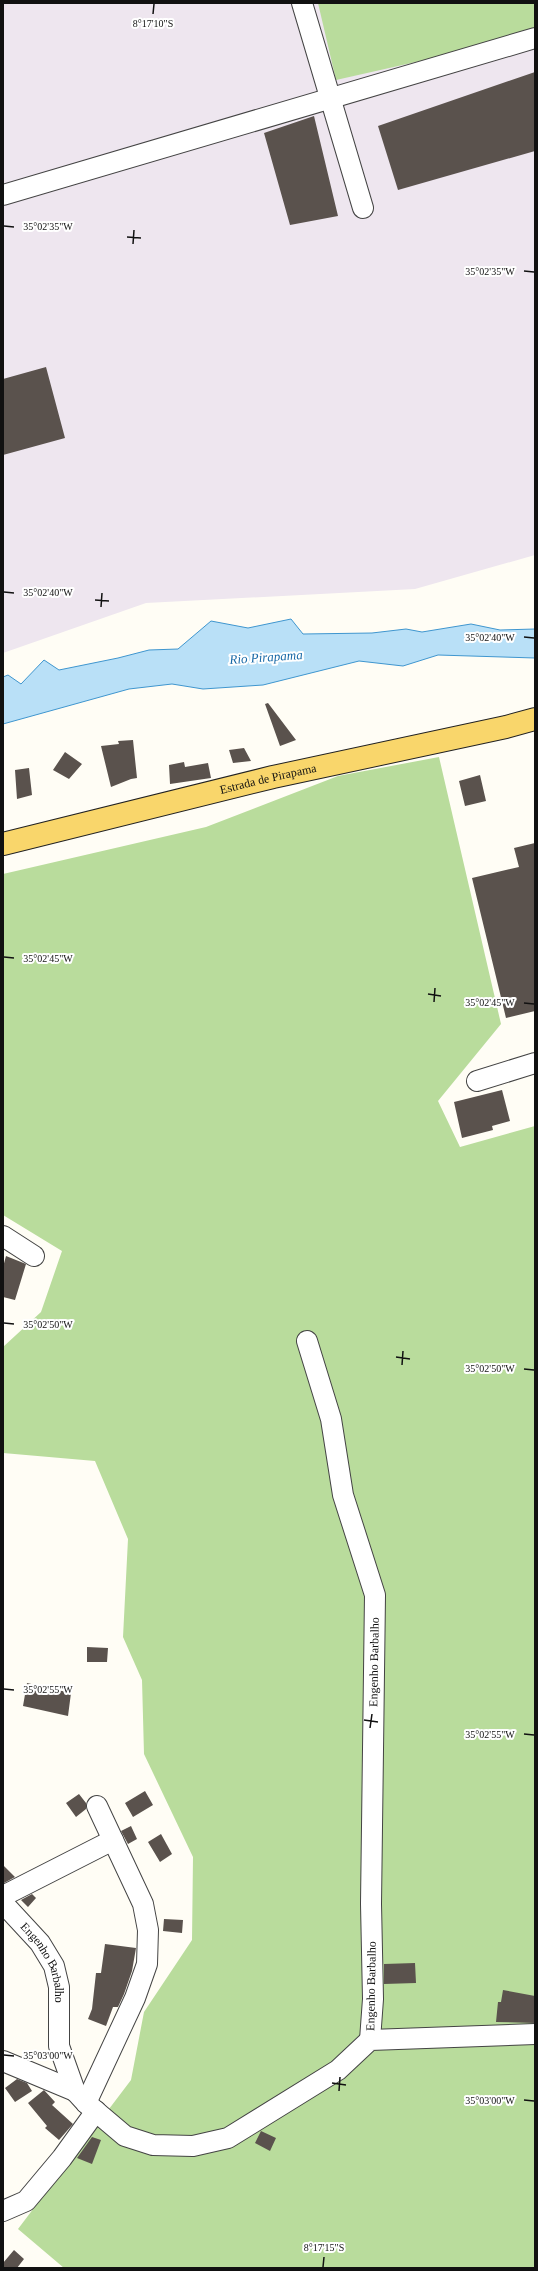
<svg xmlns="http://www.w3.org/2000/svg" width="538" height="2271" viewBox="0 0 538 2271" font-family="'Times New Roman',serif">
<rect width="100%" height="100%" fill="#fffdf5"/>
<path fill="#eee6ef" d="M3,3h532v552l-120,34 -269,14 -143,50z"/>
<path fill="#b9dc9c" d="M318,3h217v32l-199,45z
M439,757l62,267 -63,77 22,46 75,-21v1142h-471l-46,-39 113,-149 13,-68 48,-72 1,-83 -49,-103 -2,-74 -19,-43 5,-98 -33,-78 -92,-8v-106l38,-35 21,-61 -59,-36v-341l203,-47 132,-51z"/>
<path fill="#b9e0f7" stroke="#3f96cf" d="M291,619l12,15 69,-1 34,-4 16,3 49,-8 29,6 35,-1v29l-97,-3 -35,11 -44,-5 -96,24 -60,4 -31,-5 -43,5 -126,35v-47l5,-2 13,9 23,-24 15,10 59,-12 31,-8 29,-1 33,-28 37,7z"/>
<path fill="#5a524d" d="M535,72v79l-137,39 -20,-64z
M314,116l24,100 -48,9 -26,-92z
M46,367l19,71 -62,17v-76z
M268,703l28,37 -16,6 -15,-42z
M133,740l4,38 -6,1 -20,8 -10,-41 18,-2 -1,-3z
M244,748l7,13 -18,2 -4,-13z
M65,752l17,12 -13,15 -16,-9z
M184,762l1,5 23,-4 3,15 -41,6 -1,-19z
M29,768l3,27 -15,4 -2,-29z
M480,775l6,26 -21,5 -6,-25z
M535,843v168l-29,7 -34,-140 47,-11 -5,-19z
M502,1090l8,31 -18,5 1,4 -31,8 -8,-36z
M6,1256l20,8 -11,36 -12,-3v-30z
M87,1647l21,1 -1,14h-20z
M27,1683l44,10 -3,23 -45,-10z
M145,1791l8,14 -20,12 -8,-14z
M79,1794l7,9v6l-10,8 -10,-14z
M131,1826l6,13 -9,5 -7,-13z
M161,1834l11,20 -12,8 -12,-20z
M3,1865l12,12 -11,6 -1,-1z
M32,1894l4,4 -8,9 -7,-7z
M164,1919l19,1 -1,13 -19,-2z
M105,1944l31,4 -4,23 -8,23 -6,13h-5l-7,19 -18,-7 4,-10 4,-36h5z
M415,1963l1,20 -32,1v-20z
M503,1990l32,6v27l-39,-1 2,-20h3z
M17,2079l10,4 5,8 -17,11 -10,-14z
M44,2090l11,12 -3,3 21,19 -14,16 -14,-12 2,-2 -19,-23z
M261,2131l15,7 -6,13 -15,-8z
M92,2137l9,3 -9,24 -15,-6z
M14,2250l10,9 -7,9h-14v-5z"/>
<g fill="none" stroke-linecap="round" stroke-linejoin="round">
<g stroke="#444" stroke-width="22">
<g id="minor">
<path d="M302,3l61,205"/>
<path d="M3,195l532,-157"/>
<path d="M477,1081l58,-18"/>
<path d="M3,1236l31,20"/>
<path d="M307,1341l24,78 12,76 32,100 -4,309 2,95 -3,41"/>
<path d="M3,1896l110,-56"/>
<path id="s1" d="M3,1903l37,40 14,23 5,21v59l16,45 11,12 39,33 28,9 40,1 35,-8 110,-68 32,-30 165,-6"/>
<path d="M3,2061l72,30"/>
<path d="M86,2103l49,-105 12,-34 1,-34 -5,-26 -46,-98"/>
<path d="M3,2211l23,-10 36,-43 34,-47"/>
</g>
</g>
<g stroke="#222" stroke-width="24">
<g id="major">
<path id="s2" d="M3,844l270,-67 233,-50 29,-8"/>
</g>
</g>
<use href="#minor" stroke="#fff" stroke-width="20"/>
<use href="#major" stroke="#f9d66b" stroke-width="22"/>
</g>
<path fill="none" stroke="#111" stroke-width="1.5" d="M153,14l1,-10M4,226l10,1M127,237l14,1M133,244l1,-14M524,271l10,1M4,592l10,1M95,600l14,1M101,607l1,-14M524,637l10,1M4,957l10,1M428,994l13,2M434,1002l1,-14M524,1003l10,1M4,1323l10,1M396,1357l14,2M402,1365l1,-14M524,1369l10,1M4,1689l10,1M364,1720l14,2M370,1728l2,-14M524,1734l10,1M4,2055l10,1M332,2083l14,2M339,2091l1,-14M524,2100l10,1M323,2267l1,-10"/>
<g text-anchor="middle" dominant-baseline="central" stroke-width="4" stroke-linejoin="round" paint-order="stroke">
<g font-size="12" fill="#111" stroke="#fff">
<text stroke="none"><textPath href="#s2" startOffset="273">Estrada de Pirapama</textPath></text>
<text transform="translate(374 1662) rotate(-89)">Engenho Barbalho</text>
<text stroke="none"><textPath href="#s1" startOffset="74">Engenho Barbalho</textPath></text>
<text transform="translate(371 1986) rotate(-89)">Engenho Barbalho</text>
</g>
<g font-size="13" font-style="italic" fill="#1768a6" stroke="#fff">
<text transform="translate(266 657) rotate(-4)">Rio Pirapama</text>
</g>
</g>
<g font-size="10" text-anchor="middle" fill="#111" stroke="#fff" stroke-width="4" stroke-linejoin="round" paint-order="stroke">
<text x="153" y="27">8°17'10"S</text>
<text x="48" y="230">35°02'35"W</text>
<text x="490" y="275">35°02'35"W</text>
<text x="48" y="596">35°02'40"W</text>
<text x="490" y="641">35°02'40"W</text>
<text x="48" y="962">35°02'45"W</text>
<text x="490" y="1006">35°02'45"W</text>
<text x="48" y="1328">35°02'50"W</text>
<text x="490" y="1372">35°02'50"W</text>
<text x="48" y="1693">35°02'55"W</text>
<text x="490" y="1738">35°02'55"W</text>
<text x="48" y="2059">35°03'00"W</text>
<text x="490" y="2104">35°03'00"W</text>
<text x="324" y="2251">8°17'15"S</text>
</g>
<rect width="538" height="2271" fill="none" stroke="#111111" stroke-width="8"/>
</svg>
